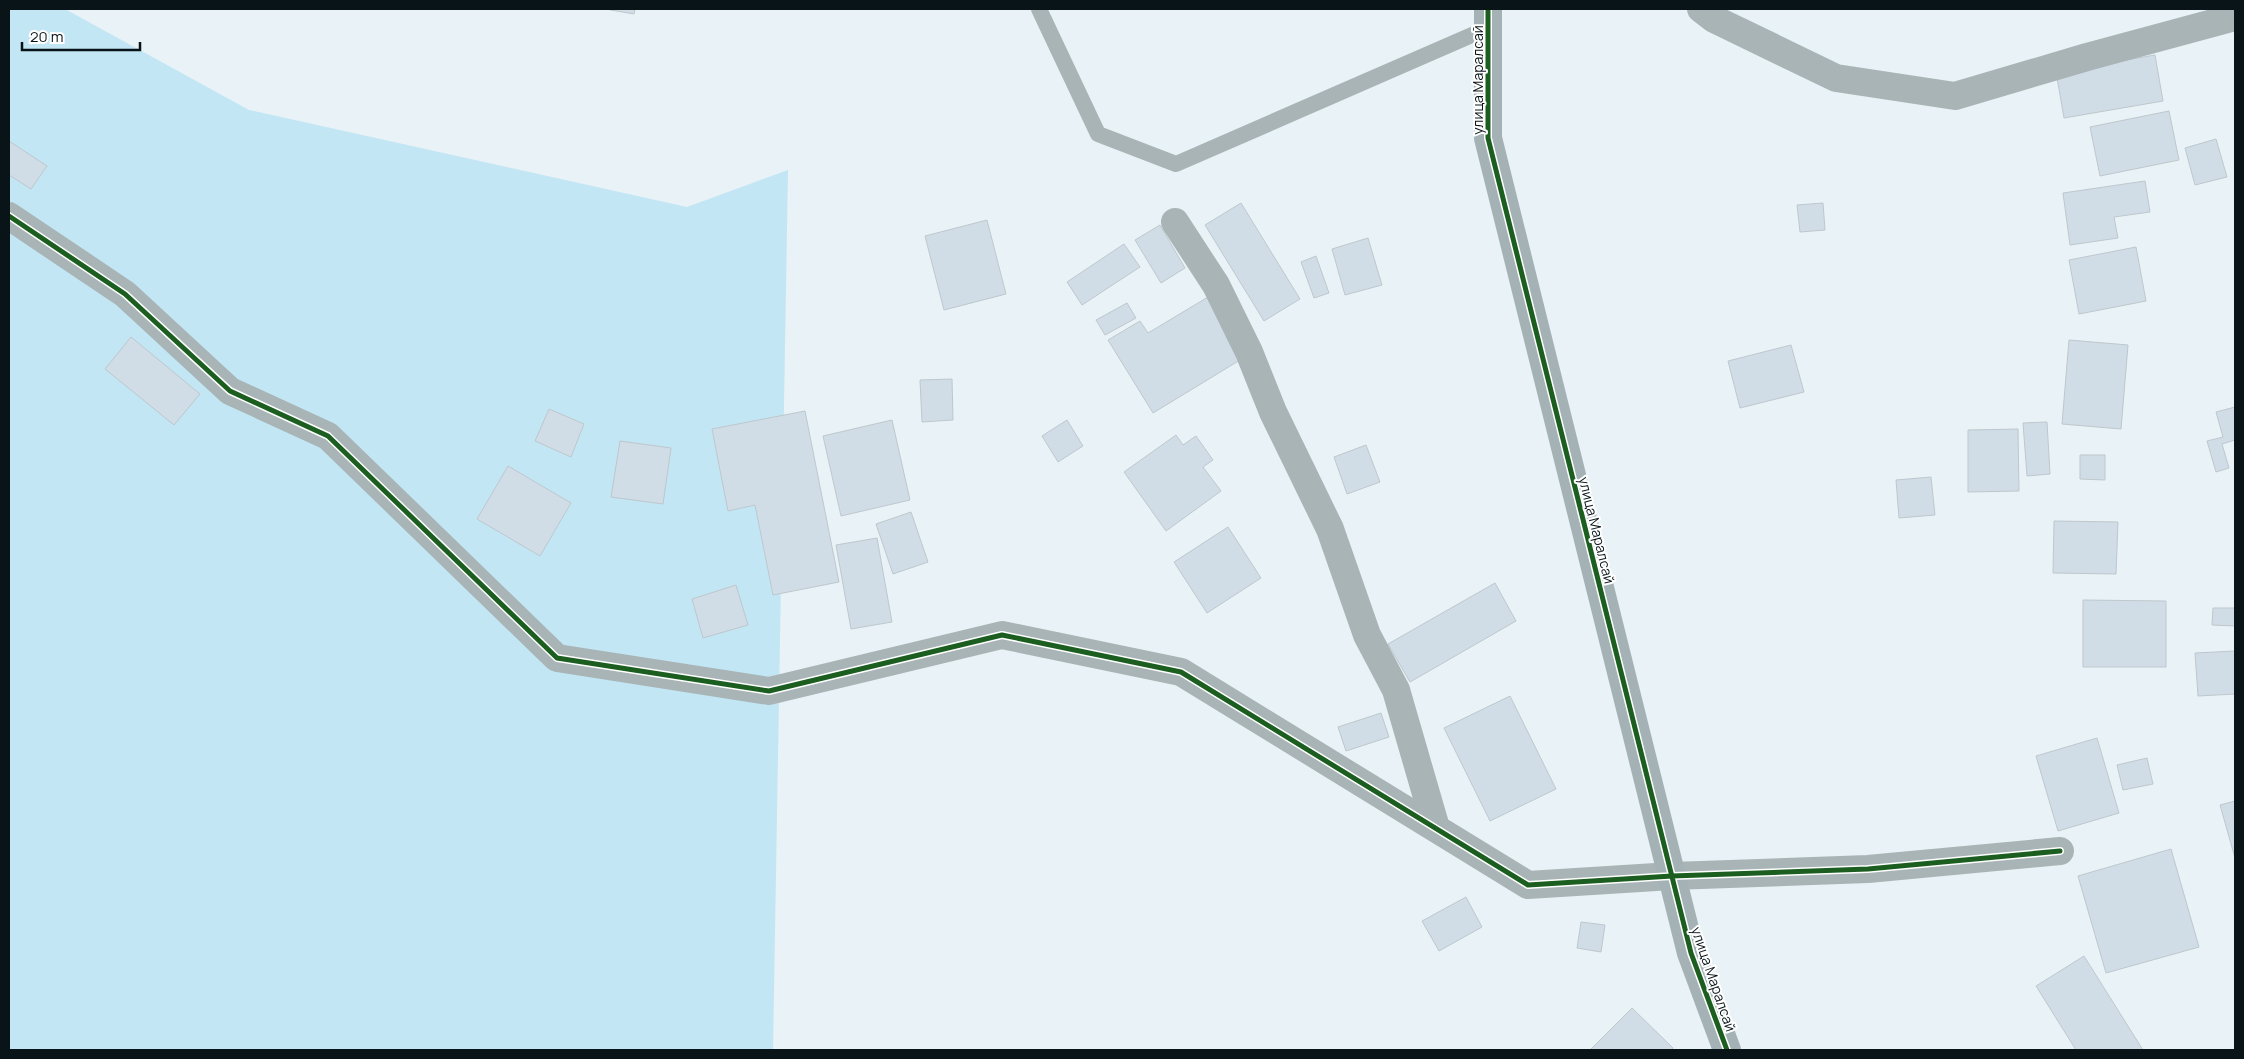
<svg xmlns="http://www.w3.org/2000/svg" width="2244" height="1059" viewBox="0 0 2244 1059" font-family="Manrope,sans-serif">
<rect width="100%" height="100%" fill="#e9f2f6"/>
<path fill="#c2e6f4" d="M9,9h56l184,101 438,97 101,-37 -15,880h-764z"/>
<path fill="#d0dde7" stroke="#bec7cc" d="M605,9h30l-1,5z
M2155,55l8,46 -99,17 -8,-46z
M2169,111l10,49 -79,16 -10,-49z
M2216,139l11,38 -32,8 -10,-37z
M9,141l38,25 -16,23 -22,-14z
M2145,181l5,31 -36,5 4,21 -48,7 -7,-52z
M1241,203l59,96 -36,22 -59,-96z
M1823,203l2,27 -25,2 -3,-27z
M987,220l19,74 -62,16 -19,-74z
M1160,225l25,43 -24,15 -26,-43z
M1368,238l14,47 -37,10 -13,-46z
M1124,244l16,23 -58,38 -15,-23z
M2136,247l10,54 -67,13 -10,-54z
M1316,256l13,37 -15,5 -13,-36z
M1208,297l37,60 -92,56 -45,-73 32,-19 8,12z
M1127,303l9,15 -31,17 -9,-15z
M131,337l69,57 -26,31 -69,-56z
M2069,340l59,5 -7,84 -59,-5z
M1791,345l13,47 -64,16 -12,-47z
M952,379l1,41 -31,2 -2,-42z
M2235,407v33l-13,4 7,24 -13,4 -9,-31 16,-4 -7,-25z
M549,409l35,15 -13,33 -36,-16z
M805,411l34,171 -66,13 -18,-90 -27,6 -16,-82z
M892,420l18,80 -69,16 -18,-80z
M1067,420l16,26 -25,16 -16,-26z
M2047,422l3,52 -23,2 -4,-53z
M2018,429l1,62 -51,1v-62z
M1176,435l7,10 13,-9 17,24 -10,7 18,24 -55,40 -42,-59z
M620,441l51,7 -8,56 -52,-7z
M1366,445l14,37 -33,12 -13,-37z
M2080,455h25v25l-25,-1z
M508,466l63,37 -31,53 -63,-37z
M1931,477l4,38 -36,3 -3,-38z
M911,512l17,50 -35,12 -17,-50z
M2054,521l64,1 -2,52 -63,-1z
M1228,527l33,51 -54,35 -33,-51z
M877,538l15,84 -41,7 -15,-84z
M1495,583l21,38 -106,61 -22,-38z
M736,585l12,40 -45,13 -11,-39z
M2083,600l83,1v66h-83z
M2213,608h22v18l-23,-1z
M2235,651v43l-37,2 -3,-43z
M1510,696l46,93 -66,32 -46,-93z
M1381,713l8,24 -43,14 -8,-24z
M2097,738l22,75 -61,18 -22,-75z
M2147,758l6,26 -30,6 -6,-25z
M2235,801v57l-15,-53z
M2171,849l28,98 -93,26 -28,-97z
M1466,897l16,30 -43,24 -17,-30z
M1581,922l24,3 -4,27 -24,-4z
M2084,956l59,94h-67l-40,-64z
M1632,1008l41,40 -2,2h-81z"/>
<g fill="none" stroke-linecap="round" stroke-linejoin="round">
<path stroke="#a8b4b5" stroke-width="16" d="M1039,9l59,125 78,30 312,-136"/>
<path stroke="#a8b4b5" stroke-width="28" d="M1701,9l13,10 122,59 119,18 132,-39 148,-40
M9,216l116,78 105,97 98,45 229,222 212,33 233,-56 179,37 347,213 144,-9 196,-7 192,-18
M1175,222l41,63 33,67 24,60 57,117 37,106 29,55 40,138"/>
<path stroke="#a5b2b5" stroke-width="28" d="M1488,9v129l203,815 36,97"/>
<g stroke="#fff" stroke-width="8">
<path id="cycleway" d="M1488,9v129l203,815 36,97
M9,216l116,78 105,97 98,45 229,222 212,33 233,-56 179,37 347,213 144,-9 196,-7 192,-18"/>
</g>
<use href="#cycleway" stroke="#1b5e20" stroke-width="5"/>
</g>
<g text-anchor="middle" dominant-baseline="central" stroke-width="4" stroke-linejoin="round" paint-order="stroke">
<g font-size="14" fill="#091418" stroke="#fff">
<text transform="translate(1477 80) rotate(-90)">улица Маралсай</text>
<text transform="translate(1597 530) rotate(76)">улица Маралсай</text>
<text transform="translate(1714 979) rotate(71)">улица Маралсай</text>
</g>
</g>
<rect width="2244" height="1059" fill="none" stroke="#091418" stroke-width="20"/>
<path d="M22 42v8h118v-8" fill="none" stroke="#091418" stroke-width="2.5"/>
<text x="30" y="42" font-size="15" fill="#091418" stroke="#ffffff" stroke-width="4" paint-order="stroke">20 m</text>
</svg>
